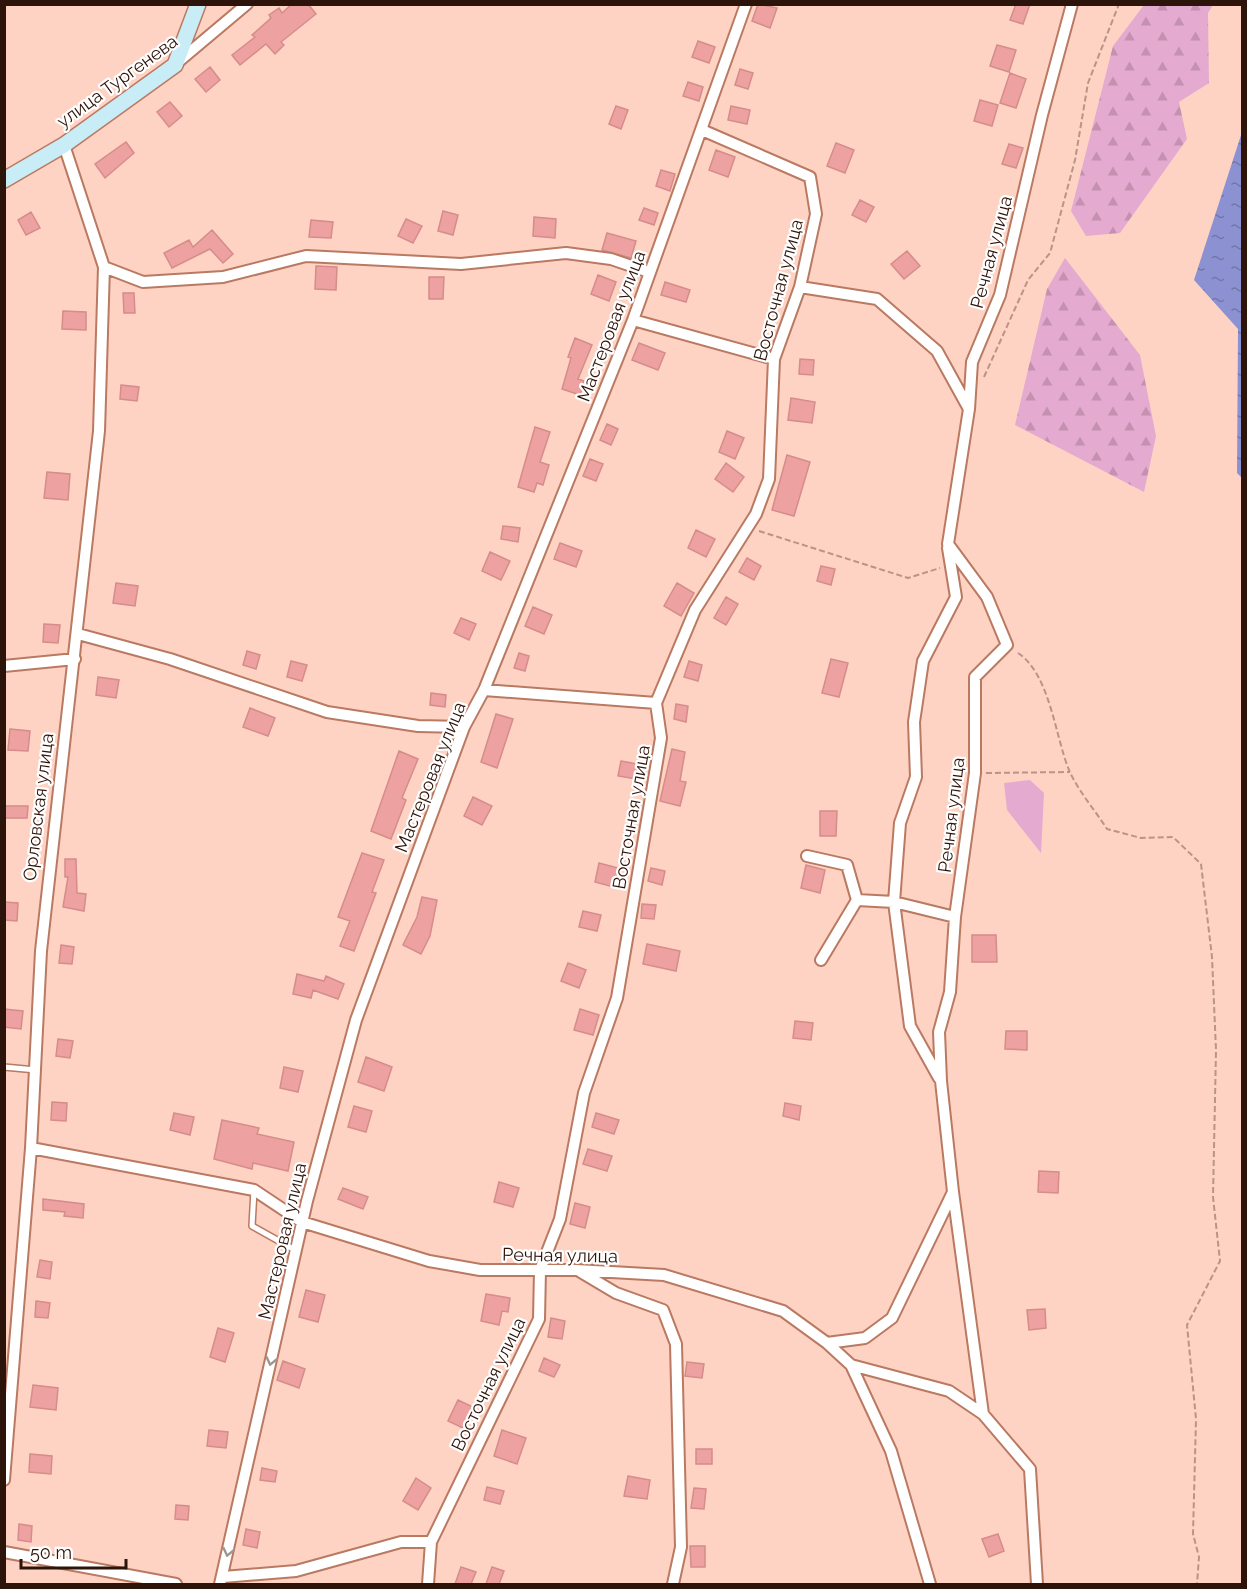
<svg xmlns="http://www.w3.org/2000/svg" width="1247" height="1589" viewBox="0 0 1247 1589" font-family="Raleway,sans-serif">
<defs>
<pattern id="forest-firs" width="22" height="20" patternUnits="userSpaceOnUse" patternTransform="scale(1.5)"><rect width="22" height="20" fill="#e4aacf"/><path d="M5 1l3.5 6h-7zM16 11l3.5 6h-7z" fill="#c491b0"/></pattern>
<pattern id="water-ripples" width="26" height="14" patternUnits="userSpaceOnUse" patternTransform="scale(1.5)"><rect width="26" height="14" fill="#8c91d1"/><path d="M2 4q2-2 4 0t4 0M15 11q2-2 4 0t4 0" fill="none" stroke="#7375a8"/></pattern>
</defs>
<rect width="100%" height="100%" fill="#fed3c4"/>
<path fill="#e4aacf" d="M1030,780l14,13 -3,60 -34,-43 -3,-27z"/>
<path fill="url(#forest-firs)" d="M1144,5h69l-5,8 1,70 -30,19 8,37 -67,94 -34,3 -15,-25 42,-165z
M1065,258l75,97 16,81 -12,56 -129,-67 32,-136z"/>
<path fill="url(#water-ripples)" d="M1242,132v346l-5,-5 1,-144 -44,-49z"/>
<path fill="#eda2a1" stroke="#d58c8b" stroke-width="1.5" d="M292,4h16l8,10 -35,28 3,3 -9,9 -9,-10 -26,21 -8,-10 23,-18 -3,-2 19,-17 -2,-3 10,-7 3,5z
M758,4l19,4 -7,20 -18,-7z
M1016,4h14l-7,20 -13,-4z
M698,41l17,6 -6,16 -17,-6z
M997,45l19,5 -7,22 -19,-6z
M210,67l10,13 -14,12 -11,-13z
M740,69l13,4 -5,16 -13,-4z
M1010,73l16,6 -10,29 -16,-5z
M688,82l15,5 -4,14 -16,-5z
M980,100l18,5 -6,21 -18,-5z
M170,102l12,14 -13,11 -12,-15z
M616,106l12,4 -7,19 -12,-5z
M731,106l19,4 -3,14 -19,-4z
M126,142l8,11 -29,25 -10,-14z
M836,143l18,7 -9,23 -18,-7z
M1009,144l14,4 -7,20 -14,-4z
M716,150l19,7 -7,20 -19,-7z
M661,170l14,4 -5,17 -14,-5z
M860,200l14,7 -8,15 -14,-7z
M644,208l14,5 -4,12 -15,-5z
M443,211l15,4 -5,20 -15,-4z
M31,212l9,16 -14,7 -8,-15z
M534,217l22,2 -1,19 -22,-2z
M406,219l16,7 -9,17 -15,-7z
M311,220l22,2 -2,16 -22,-1z
M212,230l21,24 -10,9 -13,-14 -38,19 -8,-15 25,-13 4,7z
M607,233l29,8 -5,17 -29,-8z
M907,251l13,15 -16,13 -13,-15z
M316,266l21,1 -1,23 -21,-1z
M598,275l18,7 -7,19 -18,-7z
M429,277h15l-1,22h-14z
M665,282l25,8 -4,12 -25,-7z
M123,293h11l1,20h-11z
M63,311l23,1v18l-24,-1z
M575,338l17,7 -14,34 6,2 -4,14 -18,-6 9,-31 -3,-1z
M639,343l26,10 -7,17 -26,-10z
M800,359l14,1 -1,15 -14,-1z
M121,385l18,2 -2,14 -17,-2z
M791,398l24,4 -3,21 -24,-3z
M607,424l11,5 -7,16 -11,-5z
M535,427l15,5 -10,30 9,3 -6,20 -6,-2 -3,9 -16,-5z
M727,431l17,7 -9,21 -16,-7z
M787,455l23,7 -16,54 -22,-6z
M590,459l13,5 -7,17 -13,-5z
M726,463l18,14 -11,15 -18,-13z
M47,472l23,2 -2,26 -24,-2z
M503,526l17,2 -2,14 -17,-3z
M696,530l19,9 -9,18 -18,-9z
M560,543l22,8 -6,16 -22,-8z
M490,552l20,9 -9,19 -19,-9z
M747,558l14,8 -7,14 -15,-8z
M821,566l14,3 -4,16 -14,-4z
M116,583l22,3 -3,20 -22,-3z
M677,583l17,10 -13,23 -17,-10z
M726,597l12,7 -12,21 -12,-7z
M533,607l19,8 -8,19 -19,-8z
M461,618l15,6 -7,16 -15,-7z
M44,624l16,1 -2,18 -15,-1z
M247,651l13,4 -4,14 -13,-4z
M519,653l10,3 -4,15 -11,-3z
M831,659l17,4 -9,34 -17,-4z
M291,661l16,4 -5,16 -15,-4z
M689,661l13,4 -4,16 -14,-4z
M98,677l21,3 -3,18 -20,-3z
M431,693l15,2 -1,12 -15,-2z
M676,704l12,2 -2,16 -12,-3z
M250,708l25,10 -7,18 -25,-9z
M496,714l17,5 -16,49 -16,-6z
M10,729l20,2 -2,20 -20,-1z
M672,749l13,3 -5,29 6,1 -6,24 -20,-5z
M399,751l19,8 -16,39 4,2 -15,39 -20,-8z
M621,761l17,3 -2,15 -18,-3z
M473,797l19,9 -10,19 -18,-9z
M4,806h24l-1,12h-23z
M820,811h17l-1,25h-16z
M362,853l22,7 -12,32 4,1 -22,58 -14,-5 10,-25 -12,-4z
M65,859h11l1,34 9,1 -2,17 -21,-4 5,-30h-3z
M599,863l19,5 -4,19 -19,-5z
M806,865l19,5 -5,23 -19,-5z
M651,868l14,3 -3,14 -14,-4z
M422,897l15,3 -7,36 -9,18 -18,-9 14,-28z
M4,902l14,1 -1,18 -13,-1z
M642,904l14,1 -2,14 -13,-1z
M583,911l18,4 -4,16 -18,-4z
M972,935h24l1,27h-25z
M647,944l33,7 -4,20 -33,-7z
M61,945l13,2 -2,17 -13,-1z
M568,963l18,7 -7,18 -18,-7z
M297,974l27,7 2,-5 18,8 -6,15 -25,-9 -2,8 -18,-4z
M4,1009l19,2 -2,18 -17,-2z
M580,1009l19,6 -6,20 -19,-5z
M795,1021l18,2 -2,17 -18,-2z
M1006,1031h21v19l-22,-1z
M58,1039l15,2 -3,17 -14,-2z
M366,1057l26,10 -8,24 -26,-9z
M284,1067l19,4 -5,21 -18,-4z
M52,1102l15,1 -1,18 -15,-1z
M785,1103l16,3 -2,14 -16,-4z
M354,1106l18,5 -6,21 -18,-5z
M174,1113l20,4 -4,18 -20,-5z
M596,1113l23,7 -5,14 -22,-7z
M222,1120l37,8 -2,6 37,8 -6,29 -35,-8 -1,6 -38,-10z
M588,1149l24,7 -5,15 -24,-7z
M1039,1171l20,1 -1,21 -20,-1z
M499,1182l20,6 -6,19 -19,-5z
M343,1188l25,9 -5,12 -25,-10z
M43,1199l41,5 -1,14 -19,-2 1,-4 -22,-2z
M575,1203l15,4 -5,21 -15,-4z
M40,1260l12,2 -2,17 -13,-2z
M306,1290l19,5 -7,27 -19,-5z
M486,1294l24,4 -2,14 -6,-1 -3,14 -18,-4z
M36,1301l14,2 -2,15 -13,-1z
M1045,1309l1,19 -17,2 -2,-20z
M551,1318l14,3 -3,18 -14,-2z
M218,1328l16,5 -9,29 -15,-5z
M544,1358l16,7 -6,12 -15,-6z
M283,1361l22,8 -6,19 -22,-8z
M687,1362l17,2 -2,14 -17,-2z
M33,1385l25,3 -2,22 -26,-3z
M458,1400l17,8 -10,21 -17,-8z
M209,1430l19,2 -2,16 -19,-2z
M502,1430l24,8 -9,26 -23,-8z
M696,1449h16v15h-16z
M30,1454l22,2 -1,18 -22,-2z
M262,1468l15,3 -2,11 -15,-2z
M628,1476l22,4 -3,19 -23,-3z
M416,1478l15,10 -13,22 -15,-9z
M487,1487l17,4 -4,13 -16,-4z
M694,1488l12,1 -2,20 -13,-1z
M176,1505l13,1 -1,14 -13,-1z
M19,1524l13,2 -1,16 -13,-2z
M246,1529l14,3 -3,16 -14,-3z
M998,1534l6,17 -15,6 -7,-18z
M690,1546h15v21h-14z
M461,1567l15,5 -5,12h-16z
M492,1567l12,4 -5,13h-13z"/>
<g fill="none" stroke-linecap="round" stroke-linejoin="round">
<g stroke="#ba7961" stroke-width="8">
<path id="service" d="M4,1067l32,3
M254,1190l-2,36 43,24"/>
</g>
<g stroke="#ba7961" stroke-width="14">
<path id="minor" d="M178,62l69,-58
M104,267l39,15 80,-5 83,-21 155,8 105,-11 45,6 38,13
M800,287l77,12 60,52 32,58
M633,320l141,39
M78,634l92,25 157,53 91,14 46,1
M4,666l71,-7
M484,690l172,13
M807,856l40,9 10,35 37,2 61,15
M821,960l36,-60
M939,1078l-29,-52 -16,-124 6,-79 16,-46 -2,-55 9,-61 33,-64 -8,-49
M31,1148l223,42 48,32 127,39 51,9h96l88,5 119,36 44,32 24,22 40,86 39,133
M579,1271l37,22 47,17 13,34 5,203 -8,37
M827,1343l38,-5 27,-20 61,-126
M851,1365l98,26 34,23 47,55 7,115
M983,1414l-30,-222 -12,-111 -2,-49 11,-40 5,-75 20,-144v-96l32,-32 -20,-48 -39,-53 21,-135 3,-47 28,-67 42,-180 30,-111
M4,1480l27,-332 10,-197 58,-520 5,-164 -40,-122
M4,1552l172,32
M223,1577l73,-6 105,-29h30
M220,1584l87,-383 49,-181 108,-293 20,-37 149,-370 113,-316
M428,1584l3,-42 108,-223 1,-49 20,-51 24,-126 33,-95 44,-260 -5,-35 39,-93 61,-96 13,-35 5,-120 26,-72 16,-73 -6,-37 -108,-47"/>
</g>
<g stroke="#ba7961" stroke-width="18">
<path id="secondary" d="M4,180l60,-35 111,-80 23,-61"/>
</g>
<path stroke="#b99487" stroke-width="2" stroke-dasharray="6 3" stroke-linecap="butt" d="M984,377l44,-97 22,-27 25,-93 13,-77 31,-79
M759,531l149,47 32,-10
M1018,653c32,21 37,83 51,117 9,21 26,40 38,59l34,9 32,-1 28,27 11,93 4,93 -3,147 7,64 -33,64 9,94 -3,115 6,23 -2,27
M986,773l84,-1"/>
<use href="#service" stroke="#fff" stroke-width="5"/>
<use href="#minor" stroke="#fff" stroke-width="10"/>
<use href="#secondary" stroke="#c8edf7" stroke-width="15"/>
</g>
<defs><path id="oneway-chevron" d="M-2-3.5L2.5 0L-2 3.5" fill="none" stroke-width="1.6" stroke-linecap="round" stroke-linejoin="round" transform="scale(1.5)"/></defs>
<g stroke="#a09591">
<use href="#oneway-chevron" transform="translate(271 1361) rotate(103)"/>
<use href="#oneway-chevron" transform="translate(228 1552) rotate(103)"/>
</g>
<g text-anchor="middle" dominant-baseline="central" stroke-width="4.5" stroke-linejoin="round" paint-order="stroke">
<g font-size="18" fill="#2d140a" stroke="#fff">
<text transform="translate(117 81) rotate(-36)">улица Тургенева</text>
<text transform="translate(991 252) rotate(-75)">Речная улица</text>
<text transform="translate(778 290) rotate(-75)">Восточная улица</text>
<text transform="translate(611 326) rotate(-69)">Мастеровая улица</text>
<text transform="translate(430 777) rotate(-68)">Мастеровая улица</text>
<text transform="translate(38 807) rotate(-83)">Орловская улица</text>
<text transform="translate(951 815) rotate(-83)">Речная улица</text>
<text transform="translate(631 817) rotate(-80)">Восточная улица</text>
<text transform="translate(282 1241) rotate(-77)">Мастеровая улица</text>
<text transform="translate(560 1255) rotate(1)">Речная улица</text>
<text transform="translate(488 1384) rotate(-64)">Восточная улица</text>
</g>
</g>
<rect width="1247" height="1589" fill="none" stroke="#2d140a" stroke-width="12"/>
<path d="M21 1559v9h105v-9" fill="none" stroke="#2d140a" stroke-width="3"/>
<text x="30" y="1559" font-size="18" fill="#2d140a" stroke="#ffffff" stroke-width="4.5" paint-order="stroke">50 m</text>
</svg>
